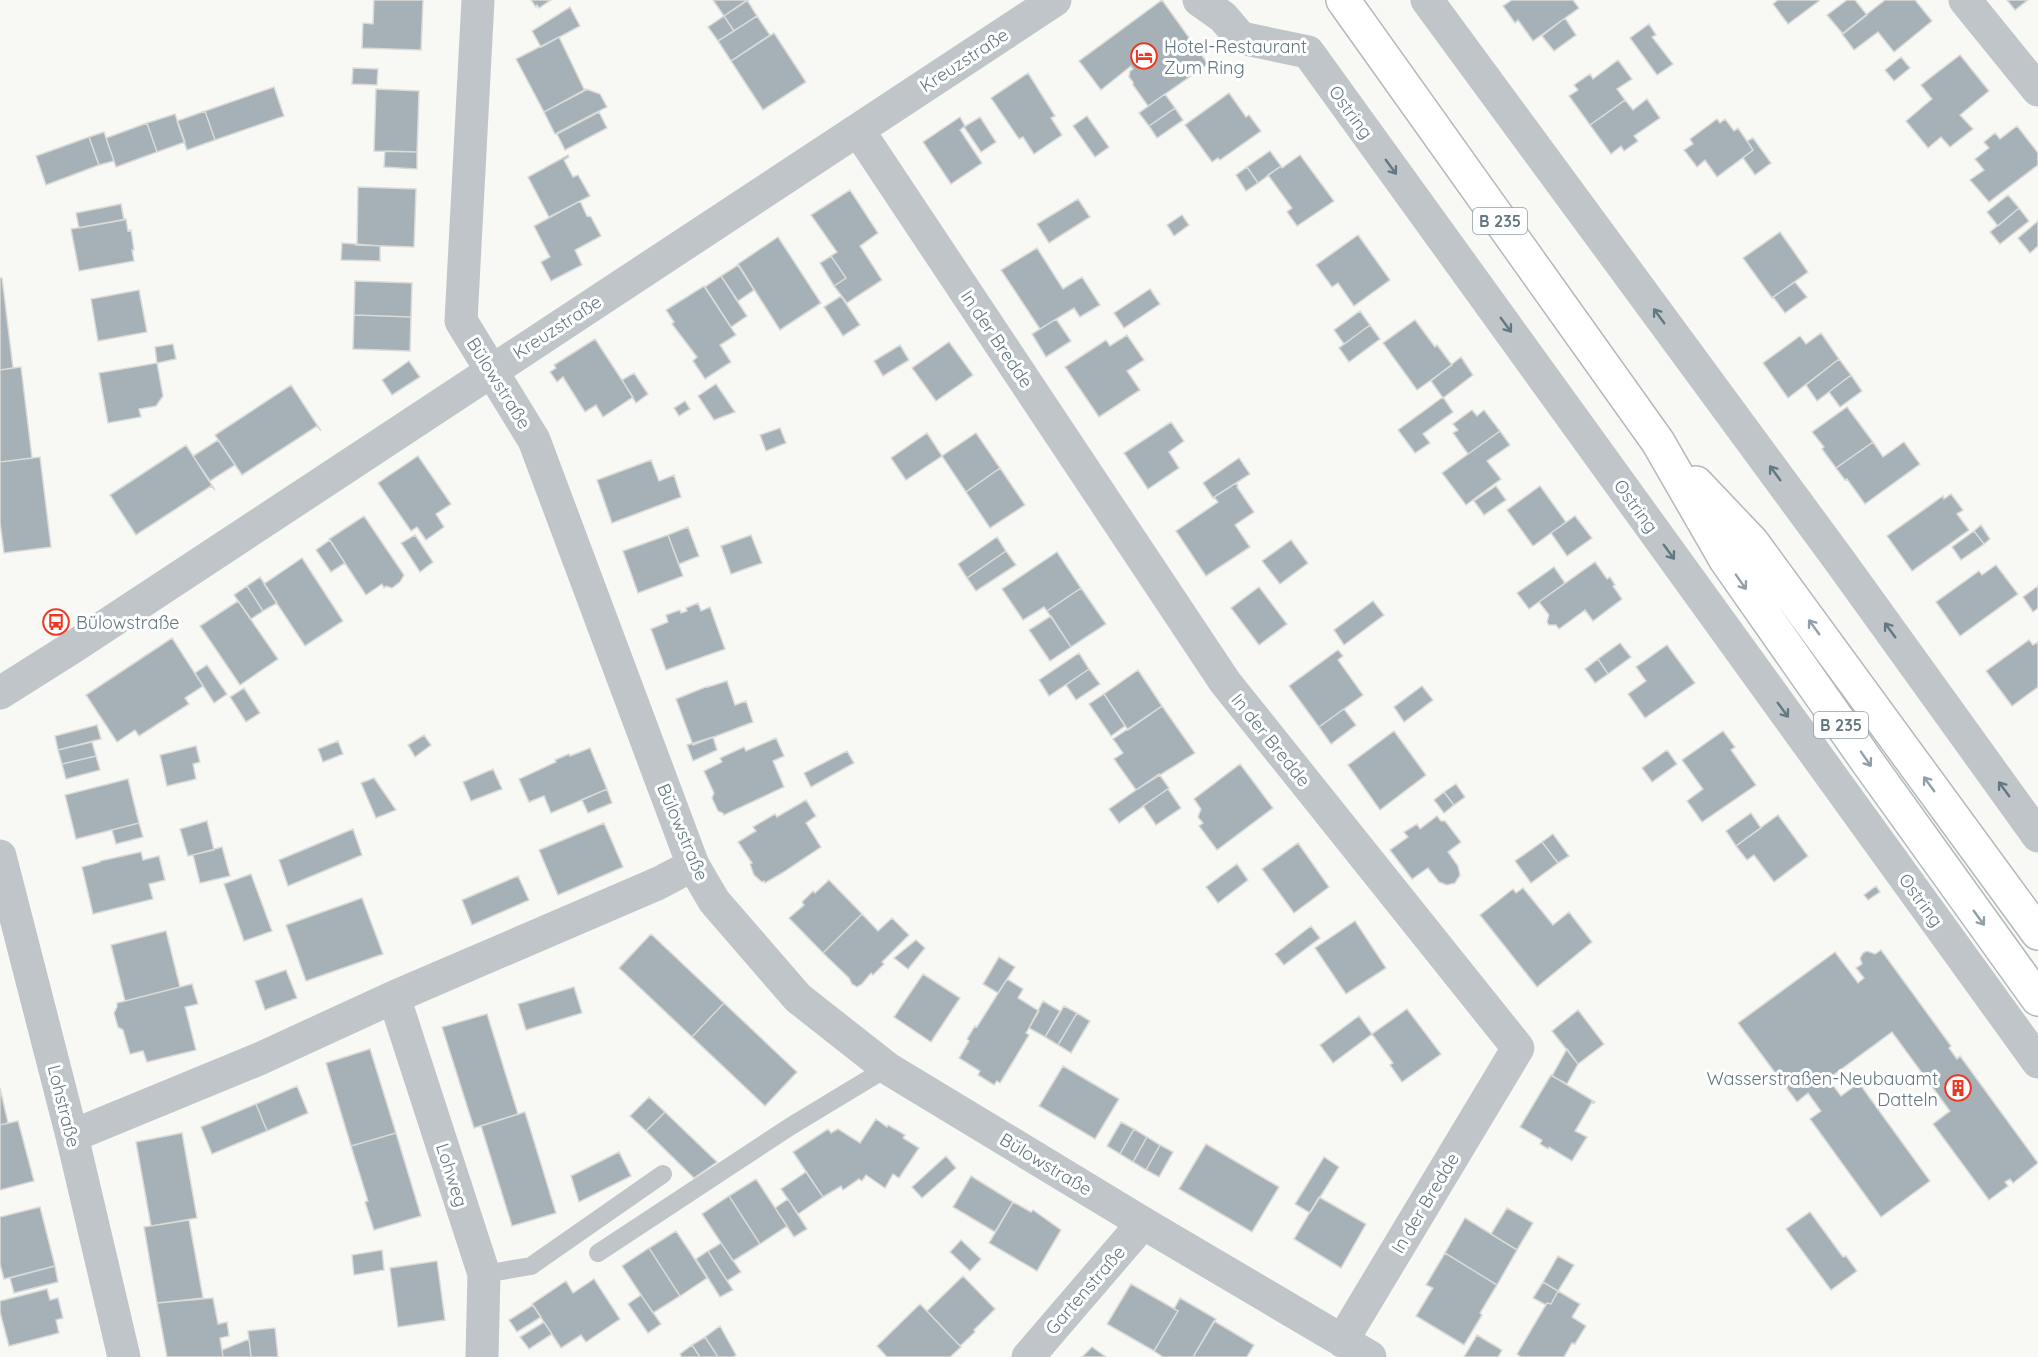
<svg xmlns="http://www.w3.org/2000/svg" width="2038" height="1357" viewBox="0 0 2038 1357" font-family="Quicksand,sans-serif">
<rect width="100%" height="100%" fill="#f8f8f5"/>
<path fill="#a5b1b6" stroke="#dadad8" stroke-width="1.5" d="M374,0h49l-2,50 -59,-2 1,-25 10,1z
M531,0h20l-12,8 -2,-3 -1,2z
M713,0h35l-24,16z
M747,0l10,16 -23,15 -10,-15z
M1162,0l46,64 -60,42 -15,-21v-3l-4,-5 1,-6 3,-2 -2,-3 -30,24 -22,-29z
M1512,0h61l6,8 -46,33 -15,-21 -3,3 -12,-17z
M1778,0h40l1,1 -31,23 -15,-20z
M1847,0h8l12,15 -24,19 -16,-19z
M1885,0h30l17,21 -38,31 -16,-20 -24,18 -12,-16z
M2007,0h21l-13,10z
M570,7l10,19 -39,21 -9,-16z
M724,16l10,15 -16,10 -10,-14z
M757,16l13,19 -39,26 -13,-20z
M1565,18l11,17 -22,16 -12,-15z
M1649,24l7,11 -4,2 21,27 -16,11 -27,-37z
M774,33l32,49 -43,28 -32,-49z
M559,37l25,52 2,1 -42,22 -28,-53z
M1960,55l29,36 -29,24 13,14 -23,18 -9,-10 -13,11 -22,-27 26,-22 -11,-14z
M1901,57l9,11 -16,13 -9,-11z
M1618,60l14,19 -15,10 8,11 -35,25 -21,-29 9,-6 -4,-5 16,-11 3,5z
M353,68l25,1 -1,16 -25,-1z
M1028,73l27,43 -4,2 11,17 -28,19 -11,-17 -4,2 -28,-41z
M274,87l10,29 -69,24 -10,-29z
M376,89l43,2 -2,61 -43,-1z
M586,89l14,5 7,13 -52,27 -11,-22z
M1229,93l17,24 3,-2 12,16 -41,29 -2,-2 -6,4 -27,-37z
M1165,94l10,14 -26,18 -10,-13z
M1647,99l13,19 -26,18 4,5 -14,10 -3,-5 -10,8 -21,-29 35,-25 8,10z
M1175,108l8,12 -26,18 -8,-12z
M205,111l10,29 -28,10 -10,-29z
M599,112l8,16 -42,22 -8,-16z
M175,114l10,28 -28,10 -10,-29z
M1087,116l22,31 -14,10 -22,-31z
M960,117l5,9 -5,4 22,33 -31,21 -28,-42z
M980,117l16,25 -15,10 -17,-25z
M1717,119l3,4 5,-4 9,12 4,-3 15,22 -36,27 -12,-17 -8,7 -13,-17 9,-6 -3,-5z
M147,123l10,29 -41,15 -10,-29z
M2017,126l21,27v12l-49,37 -19,-22 14,-10 -9,-11 14,-11 -5,-6 11,-9 5,6z
M104,132l10,29 -15,4 -10,-28z
M89,137l10,28 -53,20 -10,-29z
M1753,138l18,25 -16,12 -12,-17 10,-8 -6,-9z
M385,151l32,1v17l-33,-2z
M1270,151l11,15 -23,17 -11,-16z
M568,155l1,2 -5,3 9,17 5,-2 12,21 -41,21 -21,-40z
M1300,155l34,46 -37,25 -10,-14 5,-4 -24,-33 13,-9 1,2z
M1247,167l11,16 -12,8 -10,-16z
M358,187l58,2 -2,58 -59,-2 2,-1z
M850,190l28,43 -18,13 22,34 -35,23 -13,-17 12,-8 -15,-22 6,-4 -26,-37z
M2008,195l11,13 -21,18 -11,-14z
M1078,199l12,18 -41,26 -12,-19z
M580,201l7,15 4,1 10,19 -26,14 7,15 -31,16 -10,-19 9,-5 -16,-31z
M121,204l3,16 -45,8 -3,-15z
M2019,208l10,13 -29,23 -10,-12z
M1182,215l7,10 -15,11 -7,-11z
M126,219l2,12 3,-1 3,20h-2l2,11 -55,10 -8,-42z
M2038,221v25l-8,7 -12,-15z
M1780,232l28,40 -36,26 -29,-40z
M1358,235l32,45 -36,26 -16,-23 -6,4 -16,-22z
M778,237l43,66 -41,27 -42,-66z
M342,243l38,3v15l-39,-1z
M1037,248l26,41 19,-12 18,28 -20,12 -6,-9 -34,21 -39,-59z
M831,256l15,22 -12,8 -14,-23z
M738,265l16,25 -16,11 -17,-25z
M721,276l26,40 -16,11 -26,-40z
M0,278h2l11,90 -13,2z
M355,281l57,2 -1,34 -57,-2z
M1795,282l12,15 -22,16 -12,-16z
M704,286l32,49 -16,10 11,17 -26,17 -12,-18 4,-4 -25,-33 2,-2 -8,-12z
M1150,289l10,15 -36,24 -10,-15z
M139,290l8,42 -49,9 -7,-42z
M841,296l19,29 -17,11 -19,-29z
M1360,311l10,14 -26,19 -10,-14z
M354,315l57,2 -1,34 -57,-2z
M1056,319l15,22 -25,16 -14,-23z
M1415,320l20,27 2,-2 15,20 -35,25 -34,-47z
M1370,325l10,14 -31,23 -10,-14z
M1821,333l18,26 -51,39 -25,-35 37,-27 6,8z
M1127,335l17,25 -17,11 13,19 -41,27 -34,-50 41,-27 4,6z
M595,339l38,58 -30,20 -7,-12 -11,7 -22,-35 -6,5 -7,-10 6,-4 -2,-3z
M949,342l24,33 -37,26 -24,-33z
M173,344l3,15 -19,4 -2,-16z
M900,345l9,15 -26,16 -9,-15z
M1461,357l12,18 -30,23 -12,-17z
M1839,359l12,16 -34,26 -11,-16z
M409,361l11,16 -28,18 -10,-15z
M157,363l6,33 -7,10 -17,3 2,8 -33,6 -9,-50z
M21,367l11,91 -32,4v-92z
M634,373l14,21 -12,9 -14,-23z
M1851,375l11,16 -22,16 -11,-15z
M716,384l19,28 -21,8 -16,-24z
M291,385l30,46 -4,-5 -75,49 -27,-40z
M1443,397l10,15 -30,22 7,9 -15,10 -17,-23z
M685,401l5,8 -11,7 -5,-8z
M1847,407l26,35 -37,26 -14,-19 2,-2 -12,-15z
M1472,410l5,6 7,-6 16,21 -32,23 -15,-21 5,-3 -5,-6z
M1171,422l13,19 -15,11 10,16 -31,21 -24,-36z
M780,428l6,15 -20,8 -6,-16z
M1500,431l10,14 -23,16 14,18 -35,26 -24,-32z
M927,433l15,23 -36,24 -15,-22z
M976,433l24,35 -34,24 -24,-36z
M218,440l17,25 -25,16 -17,-25z
M1873,442l10,15 21,-15 16,22 -55,40 -18,-25 -2,1 -9,-12z
M186,445l29,45 -4,-4 -75,49 -26,-40z
M418,456l33,48 -15,10 8,13 -18,13 -9,-13 -6,4 -33,-48z
M40,457l11,90 -47,6 -4,-31v-60z
M1239,458l11,16 -37,24 -10,-15z
M651,460l8,21 15,-6 7,22 -69,26 -15,-43z
M1000,468l25,37 -35,23 -24,-36z
M1236,483l2,3 -1,1 17,25 -19,13 15,22 -44,29 -30,-45 42,-29 -4,-5z
M1496,486l10,14 -22,15 -10,-14z
M1540,486l26,36 -33,24 -26,-36z
M1951,494l12,16 -6,4 12,16 -57,41 -25,-35 56,-40 1,3z
M364,516l40,59 -4,7 -8,6 -6,-2 -2,2 -2,-4 -16,11 -37,-56z
M1575,516l17,22 -25,18 -16,-23z
M1981,525l9,14 -6,5 -10,-13z
M688,527l11,29 -20,8 -11,-29z
M1974,531l10,13 -23,16 -9,-13z
M415,535l18,27 -13,10 -19,-29z
M668,535l15,41 -45,17 -15,-42z
M751,535l11,28 -31,11 -10,-28z
M997,537l9,14 -39,27 -9,-14z
M330,540l15,23 -14,9 -15,-22z
M1291,540l17,23 -28,21 -18,-23z
M1006,551l10,14 -40,26 -9,-13z
M1057,552l24,36 -34,23 -3,-4 -21,13 -21,-31z
M302,558l41,63 -38,25 -41,-62z
M1595,562l12,17 3,-2 5,8 -2,1 9,13 -29,22 -8,-11 -26,19 -3,-4h-7l-2,-3 2,-7 -10,-13z
M1996,565l22,29 -58,42 -24,-34 43,-31 3,4z
M1554,567l11,16 -36,26 -12,-16z
M260,577l17,26 -14,8 -16,-25z
M247,586l16,25 -12,8 -17,-24z
M2038,586v22l-5,4 -10,-15z
M1259,587l28,37 -28,21 -28,-37z
M1081,588l25,36 -35,23 -24,-36z
M238,601l40,58 -38,26 -40,-59z
M1373,601l11,14 -40,30 -10,-15z
M698,603l3,8 9,-4 15,42 -59,21 -15,-41 17,-7 -2,-7 14,-5 1,3 6,-2 -1,-3z
M1051,616l20,31 -21,14 -21,-31z
M172,638l31,48 -18,12 4,6 -50,32 -4,-6 -18,12 -31,-47z
M2029,640l4,5 5,-3v45l-26,19 -26,-35z
M1620,643l11,14 -23,17 -10,-15z
M1667,645l28,38 -50,35 -17,-24 18,-13 -10,-14z
M1338,650l5,6 -5,4 25,35 -44,32 -30,-41z
M1079,653l10,16 -40,27 -10,-16z
M1598,659l10,15 -13,9 -10,-14z
M207,665l20,29 -13,9 -19,-30z
M1089,669l11,15 -24,16 -10,-15z
M1138,670l24,36 -34,24 -24,-36z
M727,681l8,24 11,-4 7,21 -60,23 -17,-46 32,-13v1z
M1422,686l11,14 -29,22 -10,-15z
M244,688l16,25 -14,9 -16,-25z
M1104,694l21,32 -14,10 -22,-32z
M1162,706l33,47 -59,37 -22,-31 9,-6 -10,-14z
M1344,709l12,16 -25,19 -12,-17z
M97,725l4,14 -43,11 -3,-14z
M1394,731l32,44 -46,35 -32,-45z
M1723,731l12,16 -4,3 25,35 -54,37 -15,-21 16,-12 -21,-29z
M424,735l7,10 -16,12 -7,-12z
M713,737l4,13 -24,11 -6,-16z
M776,738l8,18 -11,5 11,26 -60,28 -1,-2 -5,-2 -6,-13 2,-5 -10,-22 18,-9 -2,-4 24,-11 2,4z
M338,741l5,13 -20,8 -5,-13z
M92,742l4,14 -34,8 -4,-14z
M196,746l4,16 -7,2 3,15 -29,7 -7,-31z
M590,748l17,41 -56,24 -7,-17 -15,6 -10,-23 37,-17 -1,-2 14,-6 1,2z
M1667,750l10,14 -25,18 -10,-14z
M847,751l7,12 -43,24 -7,-14z
M96,756l4,14 -34,9 -4,-15z
M1240,764l33,44 -56,42 -18,-24 4,-3 -5,-6 3,-8 -7,-10z
M493,769l9,20 -31,12 -8,-19z
M1159,774l10,14 -50,35 -10,-14z
M374,778l22,32 -20,8 -15,-35z
M128,779l11,44 -63,16 -11,-44z
M1456,784l9,13 -11,8 -10,-13z
M607,789l5,14 -24,10 -6,-13z
M1168,789l13,19 -25,17 -13,-19z
M1444,792l10,13 -10,8 -10,-13z
M806,800l10,16 -10,7 15,24 -39,26 -17,10 -1,-2 -2,1 -8,-7 -4,-11 2,-1 -14,-21 18,-11 -3,-4 22,-13 2,3z
M1751,813l10,15 -25,18 -10,-15z
M1778,815l30,41 -34,26 -20,-27 -7,5 -11,-14z
M1437,816l4,5h4l16,21 -13,10 10,14 2,9 -5,8 -8,2 -8,-3 -11,-14 -16,11 -22,-29 18,-13 -4,-5 13,-8 3,5z
M207,821l7,29 -26,6 -8,-27z
M139,823l4,14 -27,7 -4,-14z
M604,823l19,44 -65,28 -19,-45z
M353,829l9,26 -74,31 -9,-26z
M1553,834l16,22 -11,7 -16,-21z
M1542,842l16,21 -27,20 -16,-22z
M1298,843l31,44 -35,26 -32,-44z
M222,847l8,29 -30,7 -7,-28z
M141,852l2,8 16,-4 6,24 -16,4 4,15 -60,15 -11,-47 18,-5v-1z
M1237,864l11,16 -30,23 -12,-16z
M251,874l21,57 -28,10 -20,-57z
M518,876l11,24 -57,25 -10,-25z
M829,880l33,34 -39,39 -34,-35 15,-13 -2,-3 11,-11 2,2z
M1876,886l4,6 -12,8 -4,-5z
M1523,888l30,37 16,-13 23,30 -55,45 -57,-72 33,-26 3,4z
M362,898l21,56 -77,27 -20,-56z
M862,914l16,17 14,-13 17,17 -27,27 2,2 -11,11 -2,-2 -9,11 -5,3 -5,-3 -3,-6 -26,-25z
M1355,921l31,47 -40,26 -31,-46z
M1311,926l9,12 -36,27 -9,-11z
M166,931l14,56 -55,14 -14,-56z
M651,934l73,69 -32,34 -73,-69z
M916,940l9,8 -17,21 -14,-11z
M1881,950l70,96 -2,2 8,11 3,-3 78,107 -25,20 -3,-4 -5,3 3,4 -19,14 -56,-76 17,-13 -58,-79 -64,47 13,17 18,-13 71,98 -49,36 -71,-98 11,-8 -13,-18 -11,9 -59,-79 97,-71 23,31 6,-5 -8,-10 6,-4 -2,-6 3,-5 4,-2 8,3z
M999,957l16,10 -17,26 -15,-9z
M286,970l11,28 -32,12 -10,-29z
M923,974l37,24 -29,44 -37,-25z
M1007,979l16,10 -5,9 21,13 -13,22 3,2 -18,30 -11,18 -3,-2 -3,4 -16,-10 2,-4 -21,-13 10,-17 -2,-2 8,-13 2,1z
M192,984l6,20 -13,3 11,43 -49,12 -4,-11 -13,3 -7,-24 -5,-3 -4,-14 3,-6v-4z
M574,987l8,26 -56,17 -8,-26z
M1043,1001l17,10 -15,26 -16,-9z
M724,1003l73,69 -32,34 -73,-69z
M1064,1006l13,7 -19,32 -13,-8z
M1407,1009l34,45 -39,28 -12,-17 3,-2 -21,-29z
M1578,1010l26,34 -26,20 -26,-33z
M1077,1013l13,8 -19,32 -13,-8z
M487,1014l31,100 -44,14 -32,-101z
M1359,1016l13,18 -39,29 -13,-18z
M370,1049l26,84 -45,13 -25,-83z
M1567,1049l11,15 -11,20 -15,-8z
M1063,1066l56,33 -24,40 -56,-33z
M1551,1075l44,27 -1,1 -2,-1 -17,29 12,6 -15,24 -23,-14 -1,2 -8,-5 2,-4 -22,-13z
M297,1086l11,27 -41,18 -11,-27z
M0,1088l8,35 -8,2z
M649,1097l16,15 -19,19 -16,-15z
M256,1104l11,27 -55,23 -11,-27z
M525,1112l31,101 -44,13 -31,-100z
M665,1112l52,50 -23,16 -48,-47z
M876,1119l11,8 1,-2 17,10 -2,3 16,10 -20,30 -6,-4 -8,14 -19,-13 -4,6 -3,-2 -16,11 -2,-4 -18,11 -30,-45 35,-23 3,4 7,-4 22,14z
M18,1121l16,60 -34,9v-65z
M1121,1122l13,7 -14,25 -13,-8z
M1134,1129l13,8 -14,25 -13,-8z
M182,1133l15,85 -46,8 -15,-84z
M396,1133l25,83 -47,14 -9,-28 3,-1 -17,-55z
M1147,1137l13,8 -14,25 -13,-8z
M1206,1144l73,43 -27,45 -73,-43z
M1160,1145l13,7 -14,25 -13,-7z
M619,1152l12,24 -52,26 -8,-26z
M946,1156l10,12 -34,30 -10,-11z
M1324,1157l15,10 -29,46 -15,-9z
M806,1172l17,25 -25,17 -17,-25z
M971,1176l42,26 -18,30 -42,-25z
M756,1179l31,47 -27,18 -31,-48z
M729,1196l31,48 -27,17 -31,-47z
M1319,1197l47,27 -25,44 -47,-29z
M788,1199l19,30 -13,8 -19,-29z
M1013,1202l18,10 2,-2 28,20 -24,41 -48,-28z
M40,1207l15,59 -51,13 -4,-15v-47z
M1507,1208l26,15 -16,27 -26,-16z
M1810,1212l33,45 3,-1 11,15 -26,19 -45,-61z
M1465,1218l52,32 -20,35 -52,-32z
M189,1220l14,78 -46,5 -13,-76z
M676,1231l31,47 -27,18 -31,-48z
M961,1240l20,19 -11,12 -20,-19z
M721,1243l20,29 -14,9 -19,-30z
M649,1248l31,48 -27,17 -31,-47z
M382,1250l2,20 -30,5 -2,-20z
M708,1251l25,39 -13,7 -24,-38z
M1445,1253l52,32 -17,28 2,2 -18,30 -48,-29 17,-28 -7,-3z
M1558,1256l16,9 -16,26 -15,-9z
M437,1261l8,59 -47,7 -8,-59z
M55,1266l3,16 -44,11 -4,-15z
M963,1276l32,33 -21,21 1,2 -15,14 -33,-35z
M594,1279l26,40 -34,23 -5,-7 -20,13 -29,-44 34,-23 7,12z
M1543,1282l15,9 -7,13 -4,-1 -1,2 -13,-7z
M1131,1284l47,27 -24,40 -47,-27z
M47,1289l3,11 8,-2 5,20 -7,2 3,13 -50,13 -9,-34v-11z
M1558,1291l22,13 -8,13 14,9 -10,16 -1,2 -3,-1 -8,14h-43l-4,-3 30,-51 4,1z
M641,1295l20,29 -13,9 -20,-29z
M213,1298l5,26 9,-2 2,14 -9,2 3,19h-56l-10,-54z
M1180,1298l36,21 -23,38h-30l-9,-6 24,-40 -4,-2z
M920,1304l41,43 -11,10h-63l-10,-11z
M533,1305l8,12 -24,15 -8,-12z
M1214,1321l40,24 -7,12h-54z
M544,1322l8,12 -23,15 -9,-12z
M720,1326l16,29 -3,2h-15l-13,-20z
M275,1328l3,29h-27l-3,-26z
M1477,1335l25,15 -4,7h-34z
M705,1337l13,20h-18l-8,-12z
M249,1339l2,18h-28l-1,-7z
M692,1345l8,12h-18l-2,-3z
M1092,1347l14,10h-24z"/>
<g fill="none" stroke-linecap="round" stroke-linejoin="round">
<g stroke="#b2b9bc" stroke-width="36">
<path id="primary" d="M1343,0l315,442 68,118 143,204 169,235
M1696,483l56,59 286,391"/>
</g>
<path stroke="#bfc5c8" stroke-width="18" d="M598,1253l193,-127 96,-58
M484,1274l47,-8 132,-92"/>
<path stroke="#bfc5c8" stroke-width="33" d="M478,0l-17,321 73,119 159,425 21,36 84,97 89,70 256,155 227,134
M1199,0l24,17 18,21 67,14 730,1010
M1427,0l415,564 196,272
M1965,0l73,90
M858,130l367,552 293,366 -176,293
M0,693l73,-46 982,-647
M0,856l72,280 52,221
M394,997l90,277 -2,83
M72,1136l187,-77 135,-62 265,-114 34,-18
M1028,1357l115,-134"/>
<use href="#primary" stroke="#fff" stroke-width="33"/>
</g>
<defs><path id="oneway-shaft" d="M-6 0H5M1.5-3L5.5 0L1.5 3" fill="none" stroke-width="1.6" stroke-linecap="round" stroke-linejoin="round" transform="scale(1.5)"/></defs>
<g stroke="#627882">
<use href="#oneway-shaft" transform="translate(1391 167) rotate(54)"/>
<use href="#oneway-shaft" transform="translate(1659 316) rotate(-126)"/>
<use href="#oneway-shaft" transform="translate(1506 325) rotate(54)"/>
<use href="#oneway-shaft" transform="translate(1775 473) rotate(-126)"/>
<use href="#oneway-shaft" transform="translate(1669 552) rotate(54)"/>
<use href="#oneway-shaft" transform="translate(1890 630) rotate(-126)"/>
<use href="#oneway-shaft" transform="translate(1783 710) rotate(54)"/>
<use href="#oneway-shaft" transform="translate(2004 789) rotate(-126)"/>
</g>
<g stroke="#91a0a8">
<use href="#oneway-shaft" transform="translate(1741 582) rotate(55)"/>
<use href="#oneway-shaft" transform="translate(1814 627) rotate(-126)"/>
<use href="#oneway-shaft" transform="translate(1866 759) rotate(55)"/>
<use href="#oneway-shaft" transform="translate(1929 784) rotate(-126)"/>
<use href="#oneway-shaft" transform="translate(1979 918) rotate(54)"/>
</g>
<defs>
<g id="hotel-ring" transform="scale(1.35)"><circle r="9.5" fill="#fff" stroke="#eb3823" stroke-width="1.5"/><path d="M-6-4.5h1.5V1H6V5H4.5V3h-9V5H-6ZM-4 0a1.8 1.8 0 1 1 3.6 0ZM.5 0V-2.5h3Q6-2.5 6 0Z" fill="#eb3823"/></g>
<g id="bus-ring" transform="scale(1.35)"><circle r="9.5" fill="#fff" stroke="#eb3823" stroke-width="1.5"/><path d="M-5-6H5V4H4V6H2V4H-2V6H-4V4H-5ZM-3.5-4V0h7V-4ZM-3.5 1.2v1.5H-2V1.2ZM2 1.2v1.5H3.5V1.2Z" fill="#eb3823"/></g>
<g id="building-ring" transform="scale(1.35)"><circle r="9.5" fill="#fff" stroke="#eb3823" stroke-width="1.5"/><path d="M-4-6H4V6H1V3H-1V6H-4ZM-2.5-4.3h1.7v1.8h-1.7ZM.8-4.3h1.7v1.8H.8ZM-2.5-1h1.7V.8h-1.7ZM.8-1h1.7V.8H.8Z" fill="#eb3823"/></g>
</defs>
<g fill-rule="evenodd">
<use href="#hotel-ring" x="1144" y="56"/>
<use href="#bus-ring" x="56" y="622"/>
<use href="#building-ring" x="1958" y="1088"/>
</g>
<g text-anchor="middle" dominant-baseline="central" stroke-width="6" stroke-linejoin="round" paint-order="stroke">
<g fill="#fff" stroke="#91a0a8" stroke-width="1.5">
<rect x="1473" y="208" width="54" height="26" rx="4.5"/>
<rect x="1814" y="712" width="54" height="26" rx="4.5"/>
</g>
<g font-size="16" font-weight="bold" fill="#627882">
<text x="1500" y="221">B 235</text>
<text x="1841" y="725">B 235</text>
</g>
<g font-size="18" fill="#627882" stroke="#fff" text-anchor="start">
<text x="1164" y="46">Hotel-Restaurant<tspan x="1164" dy="21">Zum Ring</tspan></text>
<text x="76" y="622">Bülowstraße</text>
<text x="1938" y="1078" text-anchor="end">Wasserstraßen-Neubauamt<tspan x="1938" dy="21">Datteln</tspan></text>
</g>
<g font-size="18" fill="#627882" stroke="#fff">
<text transform="translate(964 60) rotate(-33)">Kreuzstraße</text>
<text transform="translate(1351 112) rotate(54)">Ostring</text>
<text transform="translate(557 327) rotate(-33)">Kreuzstraße</text>
<text transform="translate(997 339) rotate(56)">In der Bredde</text>
<text transform="translate(499 383) rotate(58)">Bülowstraße</text>
<text transform="translate(1636 506) rotate(54)">Ostring</text>
<text transform="translate(1271 740) rotate(51)">In der Bredde</text>
<text transform="translate(683 832) rotate(67)">Bülowstraße</text>
<text transform="translate(1921 900) rotate(54)">Ostring</text>
<text transform="translate(64 1106) rotate(76)">Lohstraße</text>
<text transform="translate(1046 1164) rotate(31)">Bülowstraße</text>
<text transform="translate(452 1175) rotate(72)">Lohweg</text>
<text transform="translate(1425 1203) rotate(-59)">In der Bredde</text>
<text transform="translate(1085 1290) rotate(-49)">Gartenstraße</text>
</g>
</g>
</svg>
